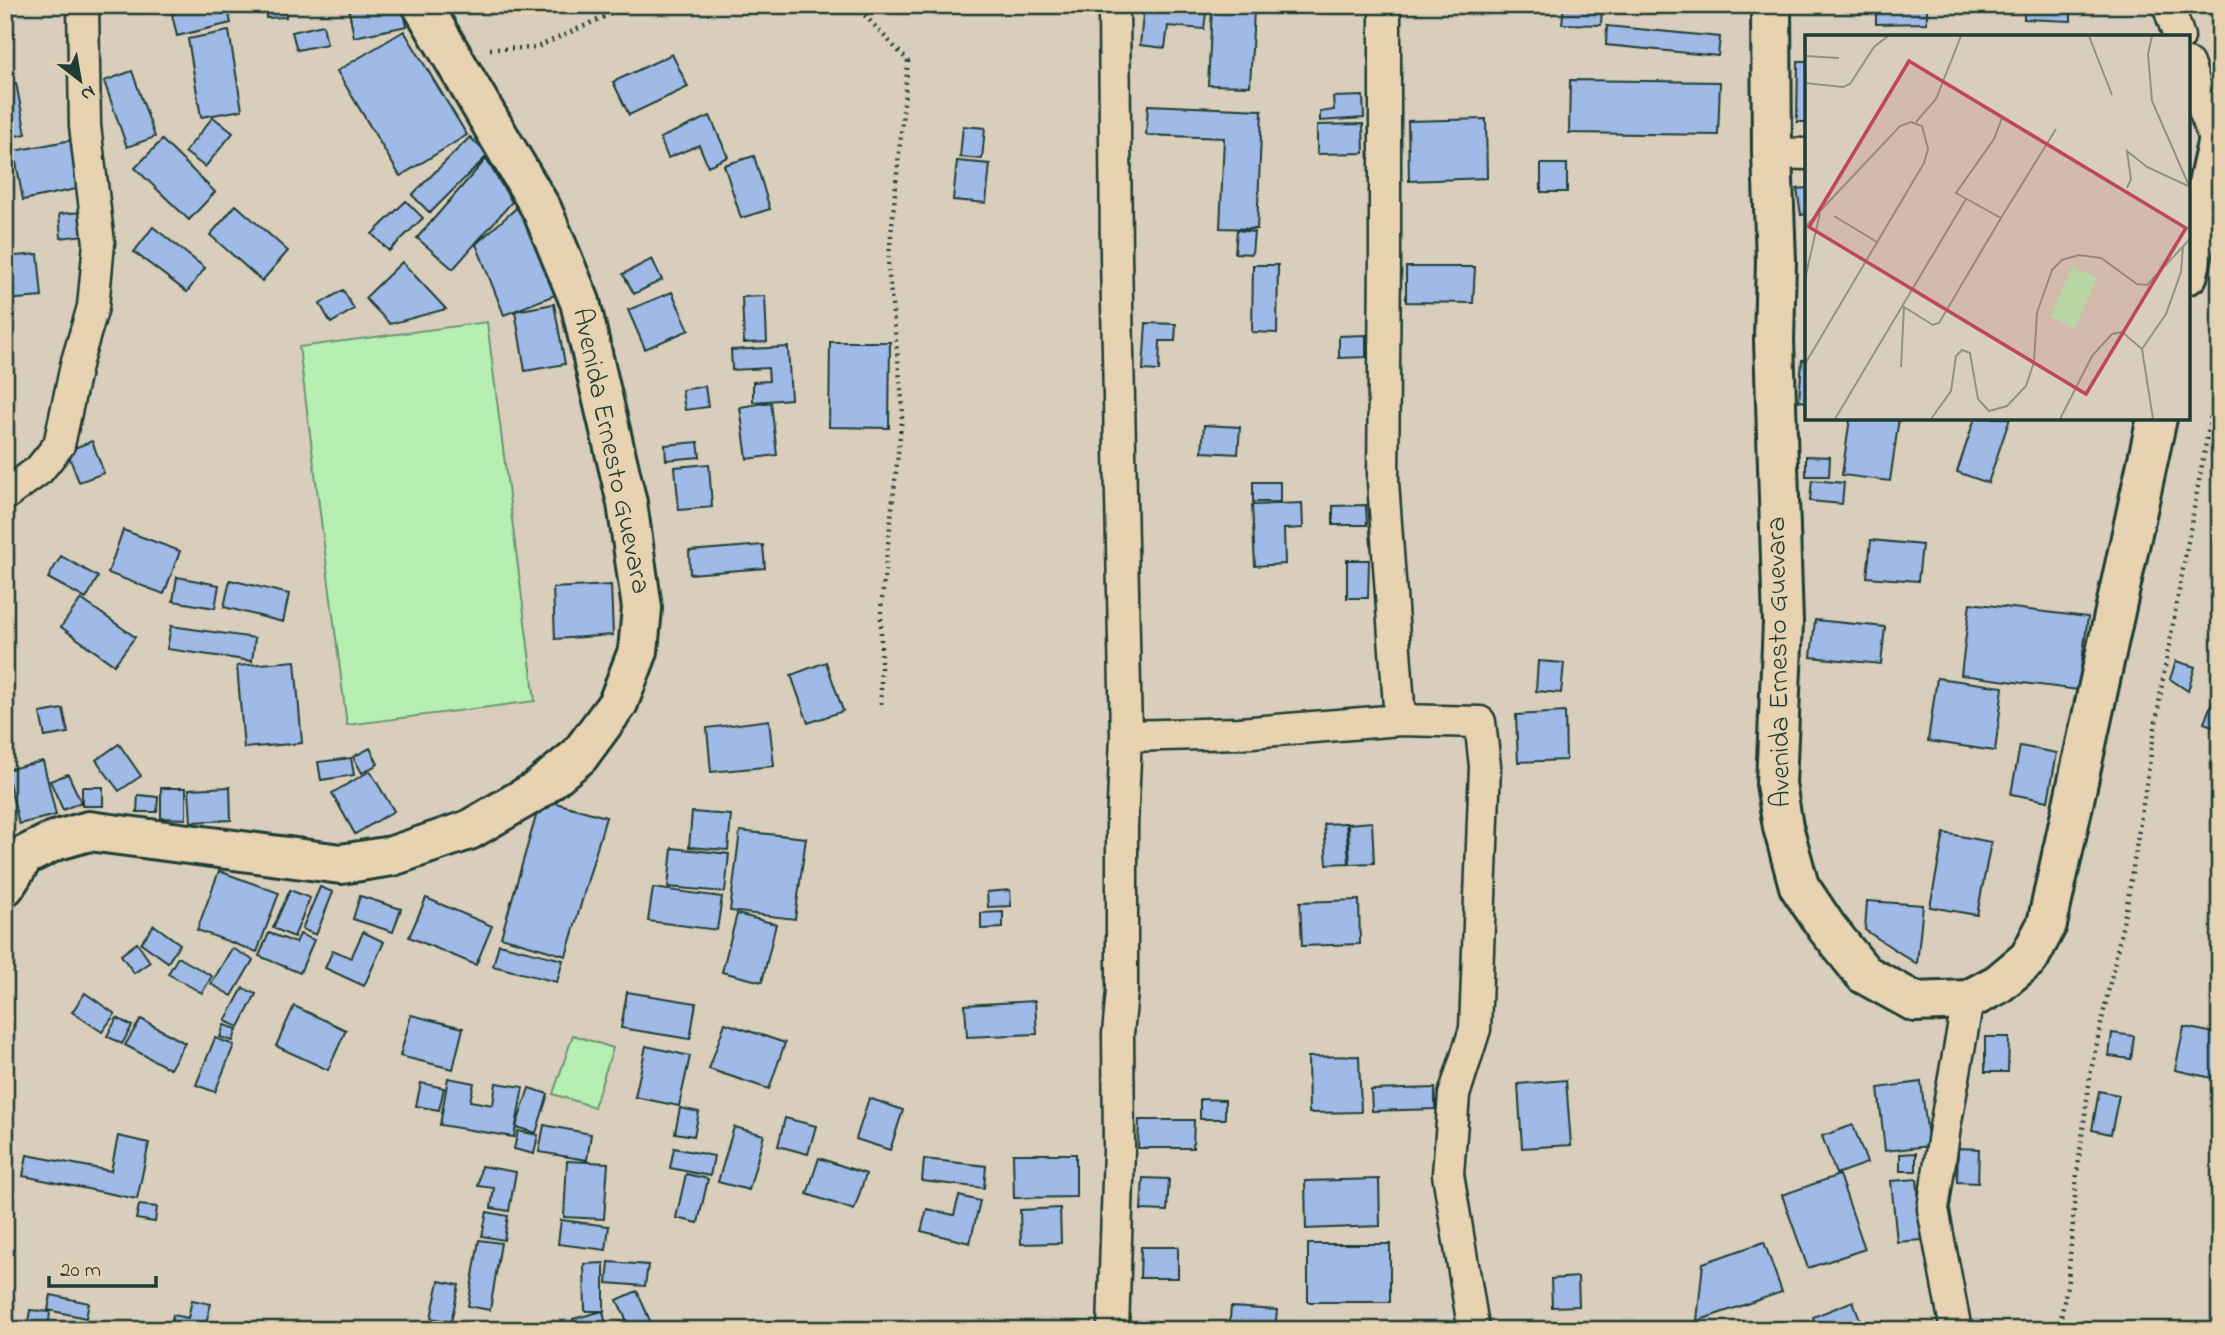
<svg xmlns="http://www.w3.org/2000/svg" width="2225" height="1335" viewBox="0 0 2225 1335" font-family="'Indie Flower',sans-serif">
<rect width="100%" height="100%" fill="#d9cdbc"/>
<filter id="ink" filterUnits="userSpaceOnUse"><feTurbulence type="fractalNoise" baseFrequency=".0143" numOctaves="2"/><feDisplacementMap in="SourceGraphic" scale="14" xChannelSelector="R" yChannelSelector="G"/><feConvolveMatrix kernelMatrix="1 2 1 2 8 2 1 2 1" color-interpolation-filters="sRGB"/></filter>
<g filter="url(#ink)">
<path fill="#b7efb2" stroke="#6b9673" stroke-width="2" d="M487,322l48,379 -188,24 -48,-378z
M573,1035l40,13 -19,59 -41,-13z"/>
<path fill="#a0bae7" stroke="#1f3d34" stroke-width="2" d="M207,5h20l4,18 -54,13 -5,-22z
M266,5h20v12l-20,1z
M348,5h54l5,21 -53,11z
M1144,5h63l-3,24 -36,-3 -3,22 -25,-3z
M1252,5h108v6l-108,-3z
M1564,5h38l-1,20 -39,-1z
M1876,5h51v18l-51,1z
M2024,5h47v16l-47,-2z
M1212,8l42,2 -4,76 -42,-1z
M323,25l4,19 -30,6 -5,-18z
M1607,26l113,11 -2,19 -112,-11z
M229,31l13,79 -41,7 -13,-78z
M404,31l63,104 -67,41 -63,-105z
M672,54l16,33 -59,28 -16,-33z
M1798,61h9v61h-10z
M132,71l23,66 -28,10 -23,-66z
M1570,80l150,2 -2,53 -149,-2z
M16,83l10,51 -21,4v-52z
M1363,96l1,22 -44,3v-9l14,-2 -1,-13z
M1148,105l114,5 -5,119 -37,-1 4,-90 -78,-3z
M710,116l18,41 -20,9 -9,-21 -31,13 -8,-20z
M213,117l20,16 -28,34 -20,-15z
M1486,119l1,59 -78,3 -1,-60z
M1363,124l1,29 -47,1v-29z
M963,126l22,2 -3,31 -22,-2z
M470,137l18,18 -58,58 -18,-18z
M72,140l9,48 -58,12 -9,-49z
M162,140l53,52 -26,28 -54,-52z
M754,156l16,53 -29,9 -17,-53z
M486,159l26,43 -59,67 -36,-31z
M957,161l33,3 -4,39 -33,-3z
M1541,164h26v28h-26z
M1807,188v26l-6,1 -4,-26z
M406,201l17,17 -34,33 -17,-17z
M523,202l37,91 -56,22 -28,-71z
M236,205l52,46 -26,30 -52,-46z
M5,207h2l4,24 -6,1z
M82,212l3,23 -24,3 -2,-24z
M153,227l52,41 -18,24 -53,-40z
M1237,230l17,2 -2,22 -17,-1z
M38,254l4,43 -37,3v-43z
M652,259l10,21 -28,14 -11,-20z
M402,262l44,47 -56,15 -25,-26z
M1253,265h25l-1,68 -25,-1z
M1406,267h69l-2,36 -67,-1z
M343,290l11,19 -23,14 -11,-19z
M672,292l17,38 -44,19 -17,-39z
M765,296l2,46 -23,1 -2,-46z
M554,304l11,60 -40,7 -10,-60z
M5,312h5l-5,30z
M1146,323l30,1 -1,17h-15l-1,30 -16,-1z
M1366,335v22l-27,1v-22z
M830,342h60l-1,86 -60,-1z
M788,347l3,52 -38,3v-20l16,-1 -1,-13 -36,2 -1,-20z
M1802,360h5v42l-8,-1z
M705,386l3,21 -23,3 -3,-20z
M771,402l6,53 -30,4 -7,-52z
M5,403h3l4,56h-7z
M1850,418h49l-9,63 -48,-6z
M1975,418h35l-22,65 -31,-11z
M1204,425l36,2 -2,27 -36,-2z
M92,441l12,32 -25,9 -12,-31z
M698,442l2,15 -34,3 -1,-15z
M1806,456l24,1 -1,19h-23z
M709,464l3,43 -33,3 -4,-43z
M1812,480l32,3 -2,21 -32,-3z
M1253,482h27v20h-27z
M1302,503l1,25 -19,1 1,35 -30,2 -3,-61z
M1366,505l1,20h-34v-19z
M123,530l57,21 -16,43 -56,-21z
M1871,540l51,5 -4,36 -51,-4z
M763,545l2,23 -75,6 -1,-23z
M61,556l37,21 -12,22 -38,-21z
M1347,560h22l-1,38h-21z
M177,577l42,8 -4,23 -42,-7z
M230,580l59,14 -6,28 -59,-15z
M611,585l2,50 -58,4 -2,-51z
M81,599l54,38 -21,28 -53,-38z
M1970,603l118,14 -10,73 -117,-15z
M1815,620l70,7 -4,37 -70,-7z
M171,626l84,12 -3,23 -85,-12z
M295,661l7,82 -58,5 -7,-82z
M1538,661l26,2 -3,30 -25,-2z
M2176,661l19,6 -7,24 -18,-12z
M826,662l17,49 -35,12 -17,-48z
M1937,678l66,9 -8,64 -67,-10z
M2217,689l3,1v39l-16,-6z
M63,709l5,24 -23,4 -5,-24z
M1565,712l1,48 -48,2 -2,-47z
M769,720l5,46 -63,6 -4,-44z
M119,744l22,32 -22,15 -23,-31z
M2020,746l37,7 -9,48 -37,-7z
M370,748l8,16 -16,9 -9,-16z
M351,758l3,17 -33,5 -3,-18z
M43,761l13,54 -37,9 -13,-54z
M370,771l24,40 -39,23 -23,-41z
M68,774l13,28 -18,8 -13,-29z
M82,787h21v19h-21z
M230,787l1,33 -40,2 -2,-33z
M161,788h25v31l-25,-1z
M138,795l20,2 -1,15h-20z
M541,799l65,18 -40,139 -65,-19z
M692,812l39,3 -3,35 -39,-3z
M1372,822l2,41 -24,1 -2,-40z
M1346,823l3,40 -22,1 -3,-40z
M740,831l66,7 -11,81 -65,-8z
M1944,833l47,9 -14,73 -47,-8z
M672,848l57,6 -4,38 -57,-5z
M219,871l60,22 -22,59 -60,-22z
M320,887l13,5 -17,43 -14,-6z
M653,888l69,9 -5,33 -69,-9z
M290,890l20,8 -16,39 -21,-9z
M1010,890l1,16 -23,1 -1,-15z
M360,896l41,13 -8,23 -40,-13z
M426,898l66,28 -16,39 -67,-28z
M1359,900l1,44 -58,2 -2,-44z
M1867,901l56,4 -6,59 -52,-34z
M1003,912v16l-22,1v-16z
M737,914l39,10 -14,58 -40,-10z
M154,925l26,19 -12,18 -27,-19z
M363,932l21,10 -20,44 -39,-18 8,-18 18,8z
M269,933l27,10 4,-9 14,6 -14,33 -41,-17z
M137,943l13,19 -16,11 -13,-18z
M499,944l64,16 -6,22 -64,-16z
M232,948l21,12 -21,36 -21,-12z
M178,957l34,19 -10,17 -34,-19z
M243,988l13,6 -17,33 -14,-6z
M627,992l69,11 -6,36 -69,-11z
M85,993l30,21 -13,18 -30,-20z
M1035,1001l2,33 -70,3 -2,-32z
M294,1006l52,24 -18,40 -52,-24z
M411,1015l52,13 -10,41 -53,-13z
M117,1018l15,8 -10,18 -15,-8z
M141,1019l44,24 -15,26 -45,-24z
M725,1023l60,20 -16,46 -60,-20z
M224,1025l13,4 -4,12 -13,-4z
M2184,1027l36,7v30l-3,15 -42,-9z
M2112,1033l22,3 -3,23 -22,-3z
M1985,1037h24l-1,35h-23z
M215,1038l19,7 -19,47 -19,-7z
M646,1046l44,10 -11,50 -44,-9z
M1359,1056l2,56 -52,1 -1,-56z
M448,1078l26,5 -4,18 23,4 3,-22 27,4 -9,50 -74,-12z
M1566,1080l5,65 -49,3 -4,-64z
M1921,1082l8,64 -44,5 -7,-63z
M421,1083l23,5 -5,22 -23,-4z
M529,1088l19,6 -12,39 -20,-6z
M1435,1088v21l-63,2 -1,-21z
M2099,1091l20,4 -8,39 -19,-4z
M869,1098l34,12 -13,40 -34,-11z
M1200,1099l25,1v19h-25z
M680,1108l19,4 -5,24 -19,-3z
M785,1118l31,8 -8,28 -30,-8z
M1139,1120h55l-1,28h-55z
M544,1125l47,9 -4,26 -48,-8z
M1853,1125l14,38 -31,11 -14,-38z
M734,1127l30,8 -15,55 -31,-8z
M518,1131l20,4 -4,19 -20,-5z
M118,1136l31,7 -12,56 -114,-23 4,-21 84,16z
M674,1148l40,8 -4,20 -40,-8z
M1958,1148l21,1 -1,34 -21,-1z
M1916,1153v18h-16v-17z
M1013,1154h63v43l-62,1z
M819,1158l47,16 -12,36 -47,-16z
M924,1159l62,7 -2,22 -62,-7z
M567,1161l41,2 -4,56 -40,-2z
M481,1166l35,6 -7,39 -18,-3 3,-20 -16,-2z
M686,1174l22,5 -10,44 -22,-5z
M1839,1175l26,74 -57,19 -26,-73z
M1143,1178l26,1 -2,32 -26,-1z
M1379,1179l1,47 -74,3 -1,-48z
M1917,1179l5,61 -25,2 -6,-61z
M959,1196l21,5 -10,42 -49,-12 6,-22 27,6z
M139,1205l18,2 -2,15 -19,-3z
M1060,1208l1,35 -40,1 -1,-34z
M487,1212l21,4 -4,24 -22,-4z
M561,1220l48,6 -3,24 -48,-6z
M479,1240l22,3 -11,67 -22,-4z
M1764,1242l18,50 -85,29 6,-58z
M1308,1244h82v58h-82z
M1141,1247h37v31h-38z
M609,1262l39,3 -3,21 -38,-3z
M604,1263v48h-19l-1,-47z
M1578,1277l1,29 -27,1 -1,-28z
M439,1281l20,4 -8,37 -20,-4z
M637,1291l17,39h-23l-14,-30z
M51,1295l38,8 -3,15 -38,-8z
M192,1300l19,4 -7,26h-35l4,-15 15,3z
M1853,1301l11,29h-47l-4,-13z
M1231,1307l46,3 -2,20h-46z
M30,1310l20,2 -2,18h-21z
M603,1311l4,19h-32l-2,-11z
M625,1320l3,10h-20l-1,-3z
M735,1328l103,1 -103,1z"/>
<g fill="none" stroke-linecap="round" stroke-linejoin="round">
<g stroke="#1f3d34" stroke-width="35">
<path id="minor" d="M1114,5l2,251 10,480
M1385,5v250l-2,227 17,238
M2168,5l11,32
M2188,64l28,81
M1772,153l35,1
M5,495l34,-25 20,-25 18,-84 16,-54 6,-64 -14,-117 -2,-121
M1113,1330l6,-180 -1,-116 4,-43v-165l4,-90 113,-3 161,-13 80,2 5,44 -10,263 -21,66 -6,79 25,152
M1956,1330l-23,-121 12,-82 23,-127"/>
</g>
<g stroke="#1f3d34" stroke-width="44">
<path id="secondary" d="M1771,5l1,148 4,108 -2,79 9,283 -7,161 7,43 16,59 28,42 37,46 51,28 53,-2 30,-16 31,-26 18,-34 110,-506
M2188,274l32,-144
M5,886l19,-30 30,-15 35,-10 252,33 51,-8 77,-26 67,-39 43,-35 39,-53 20,-52 4,-43 -15,-105 -47,-201 -38,-92 -120,-205"/>
</g>
<path stroke="#1f3d34" stroke-width="4.5" stroke-dasharray="2 5" stroke-linecap="butt" d="M855,5l53,56 -20,205 15,142 -22,200v101
M490,49l45,-1 96,-43
M2059,1330l9,-50 9,-106 14,-104 36,-165 35,-221 58,-318"/>
<use href="#minor" stroke="#e7d2b1" stroke-width="30"/>
<use href="#secondary" stroke="#e7d2b1" stroke-width="38"/>
</g>
</g>
<g text-anchor="middle" dominant-baseline="central" stroke-width="7" stroke-linejoin="round" paint-order="stroke">
<g font-size="28" fill="#1f3d34" stroke="#e7d2b1">
<text transform="translate(610 451) rotate(78)">Avenida Ernesto Guevara</text>
<text transform="translate(1780 662) rotate(-91)">Avenida Ernesto Guevara</text>
</g>
</g>
<g transform="translate(1805 35)">
<rect width="385" height="385" fill="#d9cdbc"/>
<path d="M267,232l25,11 -22,50 -25,-11z" fill="#b7efb2"/>
<path fill="none" stroke="#8f9386" stroke-width="2" d="M284,1l23,59M347,1l-4,18 4,47 38,87M0,21l34,2M0,48l38,4 7,-3 24,-37 14,-11M197,83l-8,21 -38,54 45,25 55,-89M111,87l20,-23 25,-63M322,153l4,-9 -4,-28 20,16 41,19M29,181l43,26M0,192l95,-101 11,-4 11,4 6,23 -4,14 -119,201M0,244l15,-66M337,314l24,-35 15,-42 2,-26M96,332l3,-60 29,18 6,-2 62,-105M30,384l131,-220M126,384l20,-28 5,-35 6,-6 8,3 8,46 11,12 18,-5 19,-20 8,-24 3,-49 15,-43 10,-10 17,-5 22,3 36,26 10,1 43,-46M255,384l32,-63 20,-22 10,-2 20,17 11,70"/>
<path fill="#bf4857" fill-opacity="0.15" stroke="#bf4857" stroke-width="3.5" d="M104,26l277,167 -100,166 -277,-167z"/>
<rect width="385" height="385" fill="none" stroke="#1f3d34" stroke-width="3.5"/>
</g>
<rect width="2225" height="1335" fill="none" stroke="#e7d2b1" stroke-width="28"/>
<rect x="14" y="14" width="2197" height="1307" fill="none" stroke="#1f3d34" stroke-width="2.5" filter="url(#ink)"/>
<g transform="translate(80 80) rotate(149)" stroke="#e7d2b1" stroke-width="5" paint-order="stroke">
<path d="M0-5L12 26L0 18L-12 26Z" fill="#1f3d34"/>
<text y="-10" font-size="19" font-weight="bold" text-anchor="middle" fill="#1f3d34">N</text>
</g>
<path d="M49 1276v10h107v-10" fill="none" stroke="#1f3d34" stroke-width="3.5"/>
<text x="60" y="1276" font-size="21" fill="#1f3d34" stroke="#e7d2b1" stroke-width="5" paint-order="stroke">20 m</text>
</svg>
